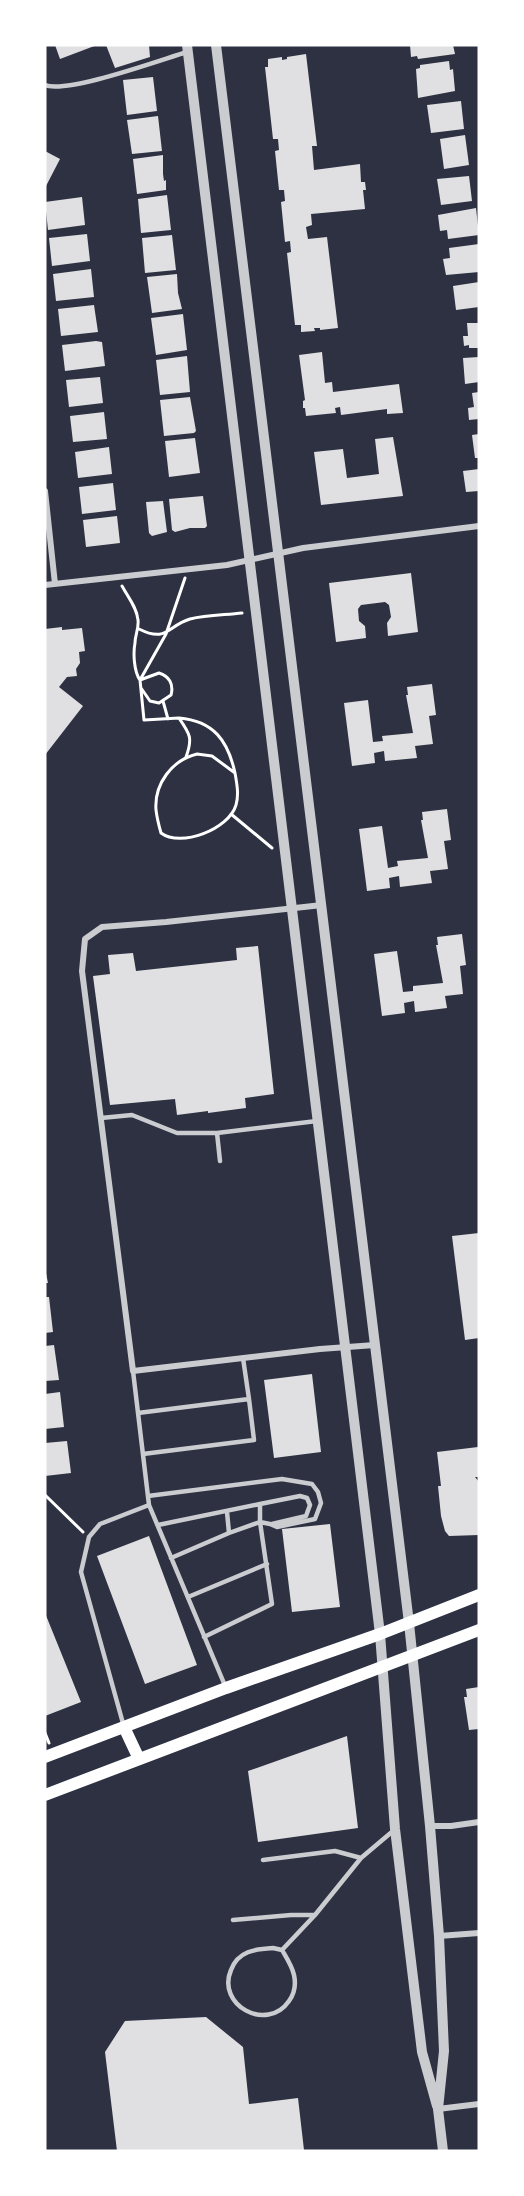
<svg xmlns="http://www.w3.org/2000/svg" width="524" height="2196" viewBox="0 0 524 2196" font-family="'Roboto Condensed',sans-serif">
<rect width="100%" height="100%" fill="#2d3142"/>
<path fill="#e0e0e3" d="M55,45h42l-37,14z
M106,45h43l1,12 -35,11z
M410,45h43l2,9 -37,5 -1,-3 -6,1z
M306,54l11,92h-5l2,24 46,-6 1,18h4l1,8h-3l2,19 -54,5 1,11 -6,2 2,12 19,-2 11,91 -18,2v-2h-6l1,3 -14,1v-7h-6l-8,-72 4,-1 -1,-11 -5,1 -4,-40 4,-1 -1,-11h-5l-4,-39 4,-1 -1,-11h-5l-8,-72h3v-8l14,-2v3l5,-1v-2z
M449,61l1,9 3,-1 2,22 -37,7 -2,-29 4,-1v-3z
M153,77l4,34 -30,4 -4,-35z
M461,101l3,28 -33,4 -4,-28z
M158,116l4,35 -30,3 -5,-34z
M465,135l4,30 -25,4 -4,-30z
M45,151l15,8 -15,29z
M163,155v19l1,7 2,-1v10l-29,4 -4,-35z
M469,176l3,25 -31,4 -4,-26z
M167,195l4,35 -30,3 -3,-34z
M82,197l3,28 -37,5 -3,-28z
M476,208l3,27 -31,4 -1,-9 -7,1 -2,-16z
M87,234l3,27 -38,5 -3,-28z
M172,235l4,35 -31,3 -3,-35z
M479,244v28l-33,3 -3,-16 7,-1 -1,-10z
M91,269l3,28 -38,4 -3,-27z
M177,274l1,19 4,16 -30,4 -5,-36z
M479,282v25l-23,3 -3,-24z
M94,305l4,27 -37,4 -3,-27z
M183,314l4,36 -31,5 -5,-37z
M467,323h12v25h-10v-3l-5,1 -1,-10h5z
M96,341l6,1 3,24 -40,5 -3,-26z
M322,352l3,31 7,-1 1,10 66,-8 4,29 -16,1v-5l-46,6 -1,-8 -5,1 1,5 -30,3 -1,-8h-2v-7l2,-1 -6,-45z
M187,356l3,36 -30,3 -4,-35z
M479,357v25l-14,2 -2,-26z
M100,377l3,26 -34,4 -3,-27z
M479,392v27l-10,1 -1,-12 6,-1 -2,-14z
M190,397l6,34 -2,2 -30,3 -4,-36z
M104,412l3,27 -34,3 -3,-26z
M479,434v24h-4l-3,-23z
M393,437l10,59 -82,9 -7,-53 29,-3 4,29 32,-4 -4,-35z
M195,438l5,35 -31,4 -4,-36z
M109,447l3,27 -34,4 -3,-26z
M479,469v22l-13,1 -3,-21z
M113,483l3,27 -34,4 -3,-27z
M203,496l4,30 -2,2h-15l-15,4 -3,-2 -3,-31z
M163,501l4,31 -15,4 -3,-3 -3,-31z
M117,516l3,27 -34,4 -3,-27z
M411,573l7,59 -30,4 -1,-13 4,-6 -2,-12 -4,-3 -24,3 -3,4 1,12 6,5 1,12 -30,4 -7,-59z
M62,627v3l20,-2 3,23 -6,1 1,11 -4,6 1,7 -10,1 -8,10 24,19 -38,49v-126z
M432,684l4,31 -7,1 4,28 -18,2 2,12 -32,3 -1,-10 -10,2 1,10 -23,3 -8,-63 24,-3 5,42 10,-1 -1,-5 31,-3 -7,-38h2l-1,-8z
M447,809l4,31 -7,1 4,28 -18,2 2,12 -32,4 -1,-11 -10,2 1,10 -23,3 -8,-62 23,-3 6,42 10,-2 -1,-5 31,-3 -7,-38h2l-1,-8z
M462,934l4,31 -6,1 3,28 -18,2 2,12 -32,4 -1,-11 -10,2 1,10 -23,3 -8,-62 23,-3 6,41 10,-1v-5l30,-3 -7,-38h2l-1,-8z
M258,946l16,148 -29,4 1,10 -38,5v-2l-31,4 -2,-16 -65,6 -17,-129 17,-2 -2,-19 25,-2 3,18 101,-11 -1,-12z
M479,1233v105l-14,2 -13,-104z
M45,1268l3,15h-3z
M45,1297h4l4,35 -8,1z
M54,1345l5,35 -14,1v-35z
M312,1374l9,78 -47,6 -10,-78z
M60,1392l4,35 -19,2v-35z
M67,1441l4,32 -26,3v-33z
M478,1447l1,30h-4l4,5v53l-30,1 -4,-5 -4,-15 -3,-30h3l-4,-34z
M330,1524l10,83 -48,5 -10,-83z
M149,1536l48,129 -52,19 -48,-128z
M45,1613l36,89 -36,14z
M479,1687v42l-10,1 -5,-33h3l-1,-8z
M347,1736l11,92 -100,14 -10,-71z
M206,2017l37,30 6,57 49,-6 6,52 -187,1 -12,-99 20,-31z"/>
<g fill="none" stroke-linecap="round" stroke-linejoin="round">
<path stroke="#fff" stroke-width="3" d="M122,586c6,11 15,22 16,34 1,9 -3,15 -3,23 -2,10 -1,29 5,37l19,-7c10,3 15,11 12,22l-12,8 -9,-2 -9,-13
M139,629c28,14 28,-3 51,-10 17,-4 36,-4 52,-6
M163,701l5,18
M179,718l-35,2 -4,-40 26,-46 19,-56
M197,754l15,2 23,17c2,11 4,22 1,32 -7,24 -55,43 -75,28 -2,-7 -4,-15 -5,-23 -2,-26 16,-50 41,-56z
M186,757c7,-19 4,-23 -7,-39 35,3 49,23 56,55
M231,814l41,34
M45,1495l38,37
M45,1733l4,10"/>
<path stroke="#caccd0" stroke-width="4.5" d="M45,85c22,9 115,-25 142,-33
M101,1118l31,-3 45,18h40l100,-12
M217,1133l3,28
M243,1358l6,41
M133,1371l16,134 77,183
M138,1413l111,-14 5,41 -111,14
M148,1496l134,-17 30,5 6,8 3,11 -6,16 -38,8 -7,-3 -10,-2 -31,11
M158,1525l102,-21
M171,1558l58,-25 -2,-21
M188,1597l79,-33
M204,1637l68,-33 -12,-82v-18l40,-8 7,2 3,7 -4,11 -34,8
M124,1727l-43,-155 8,-35 11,-13 49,-19
M263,1860l72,-9 26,7
M233,1920l58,-5h24
M273,1948l9,2c4,7 10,16 12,25 2,9 0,19 -5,26 -22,32 -73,4 -58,-31 7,-19 24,-21 42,-22z
M282,1950l33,-35 46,-57 32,-27"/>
<path stroke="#caccd0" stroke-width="6" d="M45,491l10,93
M45,585l182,-20 76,-17 176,-22
M322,905l-156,17 -64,5 -17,12 -3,32 51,400 187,-22 55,-4
M430,1826h21l28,-4
M439,1936l40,-3
M438,2109l41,-5"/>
<path stroke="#caccd0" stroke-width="10" d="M187,45l193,1589 15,195 27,223 15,54
M216,45l193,1578 21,203 9,110 5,115 -6,58 5,42"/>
<path stroke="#fff" stroke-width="12" d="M124,1727l15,32
M45,1757l181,-69 154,-54 99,-39
M45,1795l434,-165"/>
</g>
<rect width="524" height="2196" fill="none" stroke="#ffffff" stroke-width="93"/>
</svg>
